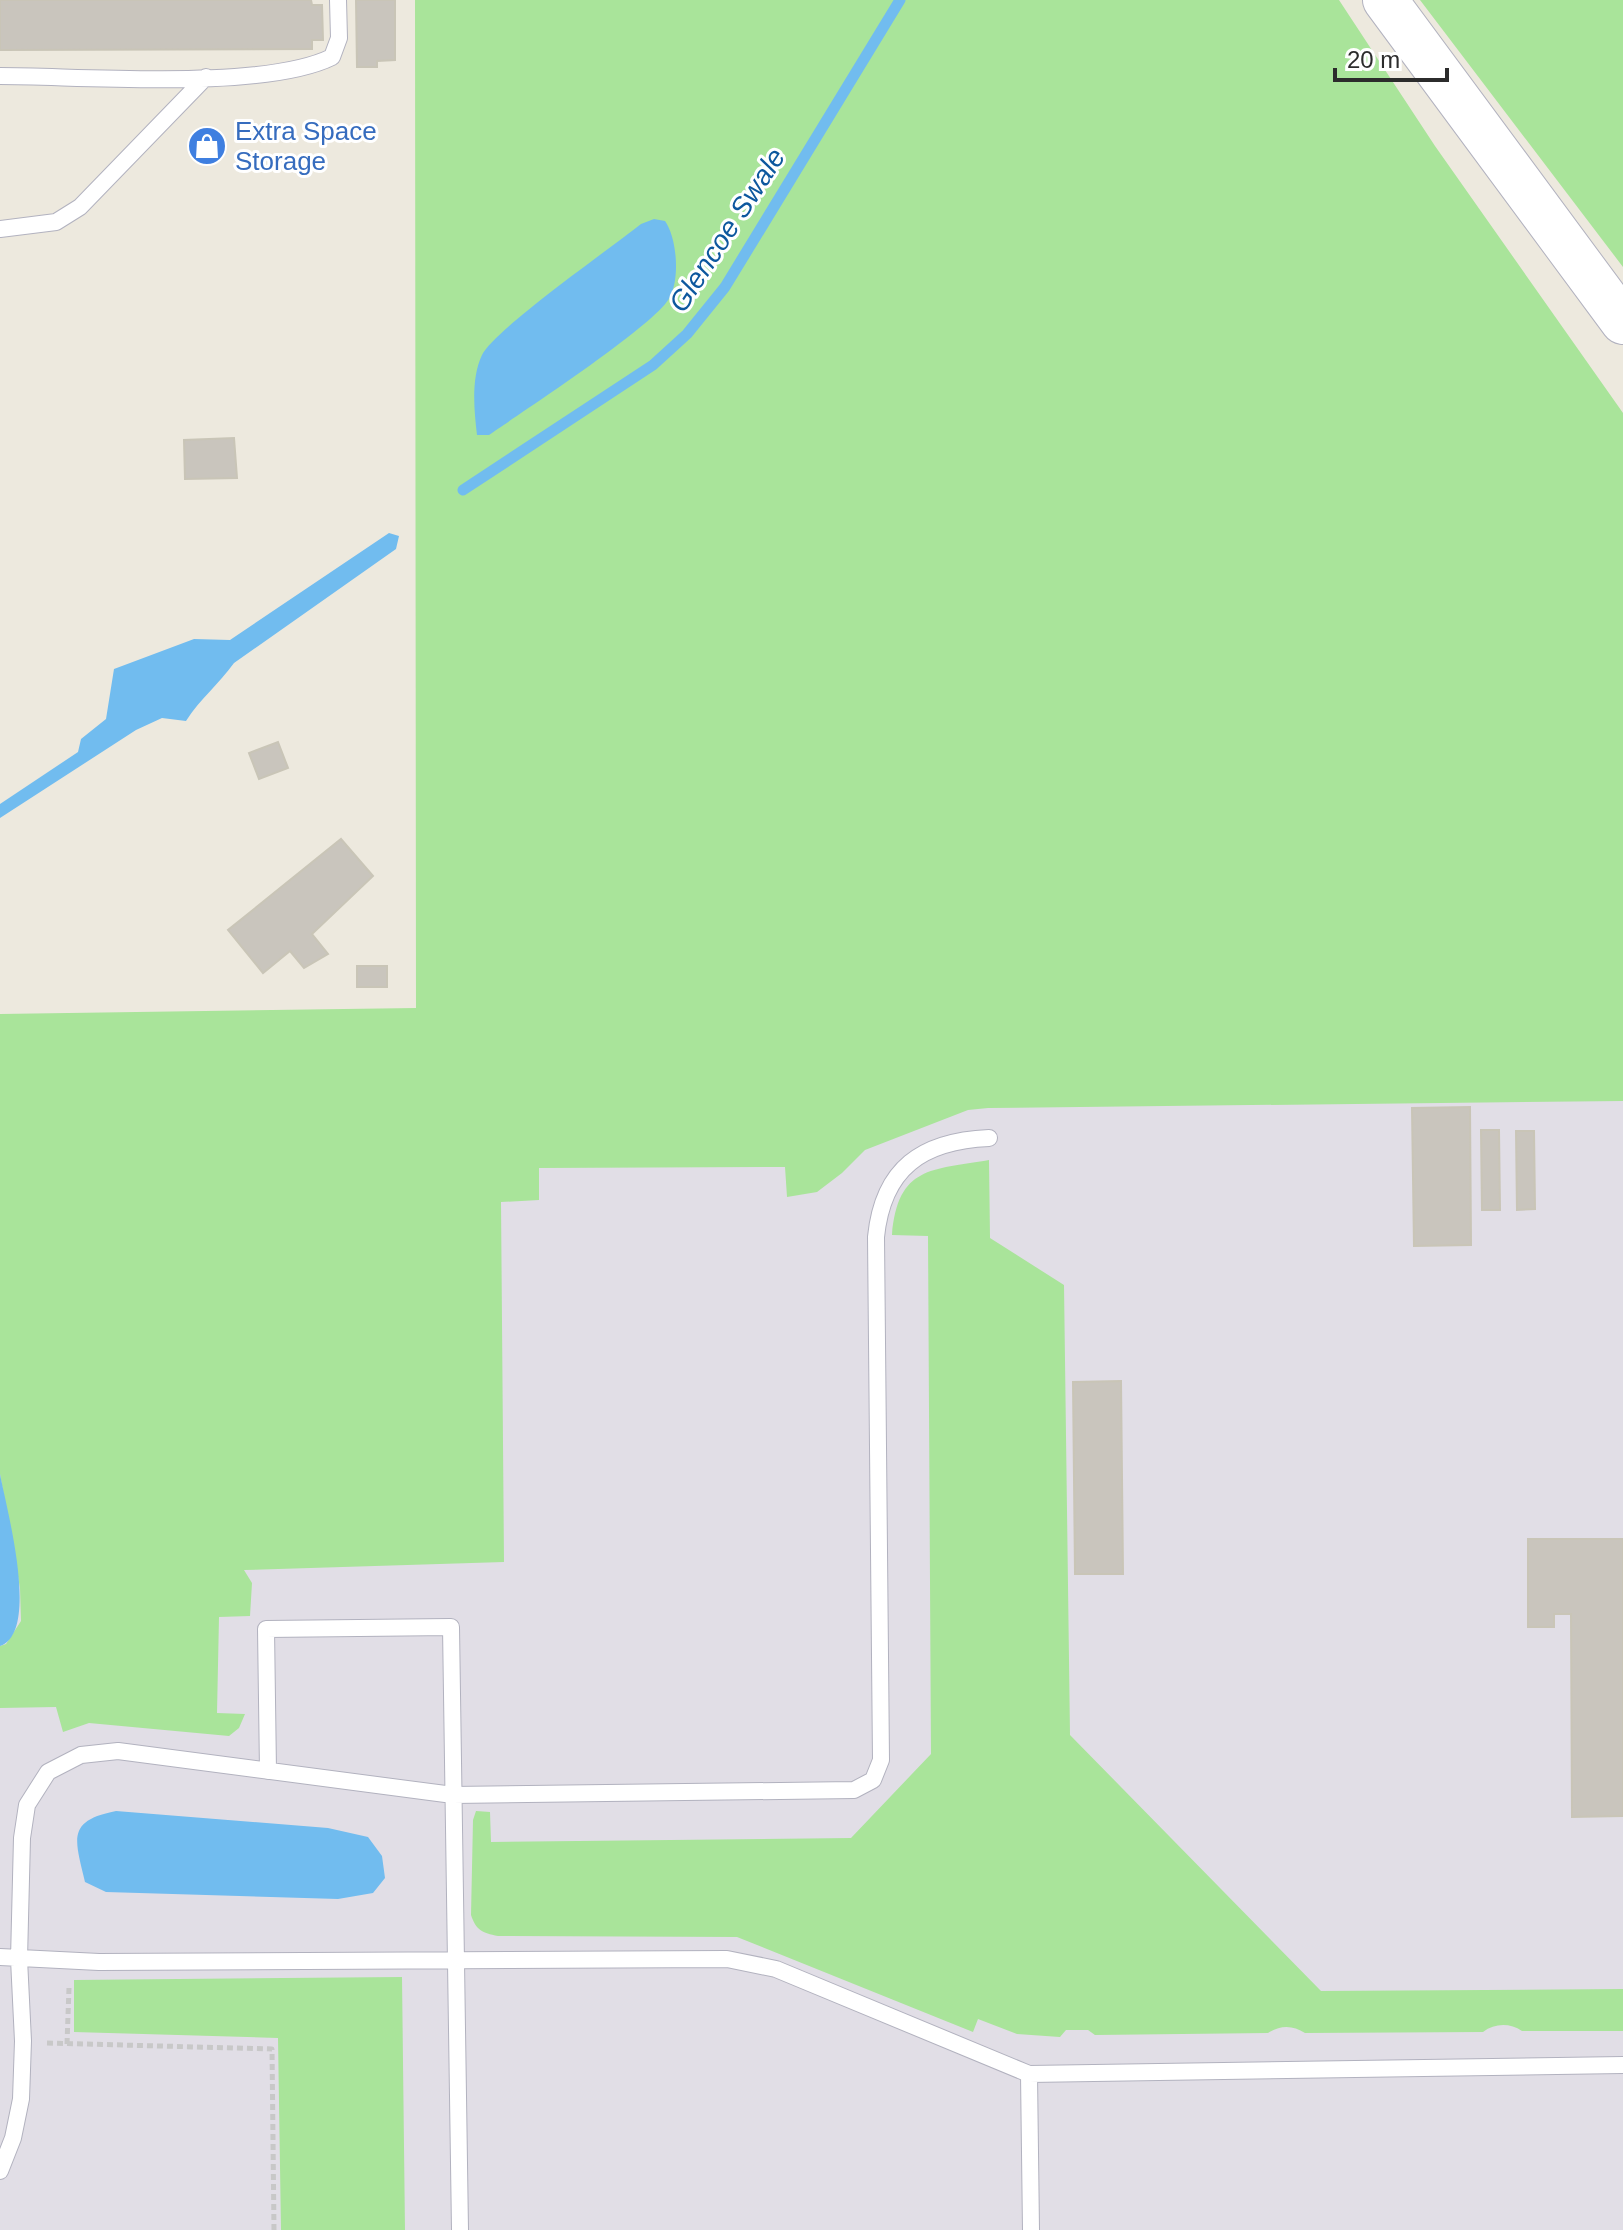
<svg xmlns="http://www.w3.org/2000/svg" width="1623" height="2230" viewBox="0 0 1623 2230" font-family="Arial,sans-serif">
<rect width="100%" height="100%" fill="#ede9de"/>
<path fill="#e1dee6" d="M1623,1010v1220h-1623v-1216z"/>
<path fill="#a9e49a" d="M415,0h924l96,146 188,267v688l-635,7 -20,2 -103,40 -23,23 -25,19 -30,5 -2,-30 -246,1v32l-38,2 3,360 -260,8 8,13 -2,33 -31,1 -2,96 28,1 -6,14 -10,8 -140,-13 -26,9 -7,-25 -56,1v-62l6,-2 15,-23 -1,-33 -20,-114v-460l416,-6z
M1420,0h203v267z
M989,1160l1,78 74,47 6,450 251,256 302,-2v42h-101c-12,-8 -27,-8 -39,1l-178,1c-12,-8 -25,-8 -37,0l-173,2 -7,-5h-22l-6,7 -43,-3 -39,-15 -5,13 -236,-95 -239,-1c-16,-3 -22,-6 -27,-21l2,-95 3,-9 14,1 1,30 360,-4 80,-84 -3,-518 -36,-1c6,-69 39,-65 97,-75z
M402,1977l3,253h-124l-3,-192 -204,-6v-52z"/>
<path fill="#71bcef" d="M654,219l11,2c12,17 15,57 5,76 -13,27 -148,115 -181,138h-12c-3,-25 -6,-57 5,-80 13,-26 129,-107 159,-131z
M389,533l10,3 -3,13 -162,114c-15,21 -34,36 -48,58l-24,-3 -26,12 -136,88v-14l78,-52 3,-13 25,-20 8,-50 80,-30 36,1z
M0,1474c6,33 41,158 0,172z
M116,1811l212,17 40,9 14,19 3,22 -12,15 -35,6 -232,-7 -21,-10c-10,-43 -19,-61 31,-71z"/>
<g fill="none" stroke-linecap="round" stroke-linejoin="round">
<path stroke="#71bcef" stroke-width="11" d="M463,490l190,-125 34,-31 38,-47 175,-287"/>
</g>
<path fill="#c9c5bd" stroke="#c9c5b7" stroke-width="2" d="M0,0h311l1,5h10l1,35h-11v9l-312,1z
M356,0h39v60l-18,1v6h-20z
M234,438l3,40 -52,1 -1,-39z
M278,742l10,26 -29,11 -10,-26z
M341,839l32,37 -61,58 16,20 -24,14 -14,-17 -27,22 -35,-43z
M357,966h30v21h-30z
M1470,1107l1,138 -57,1 -2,-138z
M1481,1130h18l1,80h-18z
M1516,1131h18l1,78 -18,1z
M1121,1381l2,193h-48l-2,-192z
M1528,1539h95v277l-51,1 -1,-203h-17v13h-26z"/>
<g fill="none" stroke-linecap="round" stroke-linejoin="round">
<g stroke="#b2b2bf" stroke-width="18">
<path id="lane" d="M0,76c83,0 263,15 332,-19l7,-19 -1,-38
M0,229l56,-7 24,-15 126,-130
M268,1771l-2,-142 185,-2 9,603
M0,1957l99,5 628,-3 49,10 253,105 594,-9
M1029,2074l2,156
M0,2171l13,-33 8,-39 2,-58 -4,-82 3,-121 5,-33 21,-33 33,-17 37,-4 335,44 401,-5 19,-10 8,-20 -5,-523c7,-69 46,-96 113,-99"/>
</g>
<g stroke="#b2b2bf" stroke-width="46">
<path id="secondary" d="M1385,0l238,322"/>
</g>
<path stroke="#c8c8c8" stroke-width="5" stroke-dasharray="6 4" stroke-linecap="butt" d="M47,2043l225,6 2,181
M67,2044l2,-56"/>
<use href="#lane" stroke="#fff" stroke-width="16"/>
<use href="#secondary" stroke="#fff" stroke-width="44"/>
</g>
<defs>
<g id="shop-disc" transform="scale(2)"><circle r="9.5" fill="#3f7fe0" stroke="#fff"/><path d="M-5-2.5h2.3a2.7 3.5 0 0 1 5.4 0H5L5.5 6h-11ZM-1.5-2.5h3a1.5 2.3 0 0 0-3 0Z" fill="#fff"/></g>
</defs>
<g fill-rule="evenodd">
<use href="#shop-disc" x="207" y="146"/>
</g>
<g text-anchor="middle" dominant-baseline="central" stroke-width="6" stroke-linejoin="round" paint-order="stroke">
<g font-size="26" fill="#366cbe" stroke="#fff" text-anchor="start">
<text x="235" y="131">Extra Space<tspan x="235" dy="30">Storage</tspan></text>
</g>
<g font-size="28" font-style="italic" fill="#0d589e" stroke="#fff">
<text transform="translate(727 230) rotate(-57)">Glencoe Swale</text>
</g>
</g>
<path d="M1335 68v12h112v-12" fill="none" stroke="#2c2c2c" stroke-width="4"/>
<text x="1347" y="68" font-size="24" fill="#2c2c2c" stroke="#ffffff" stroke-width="6" paint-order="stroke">20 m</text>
</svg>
